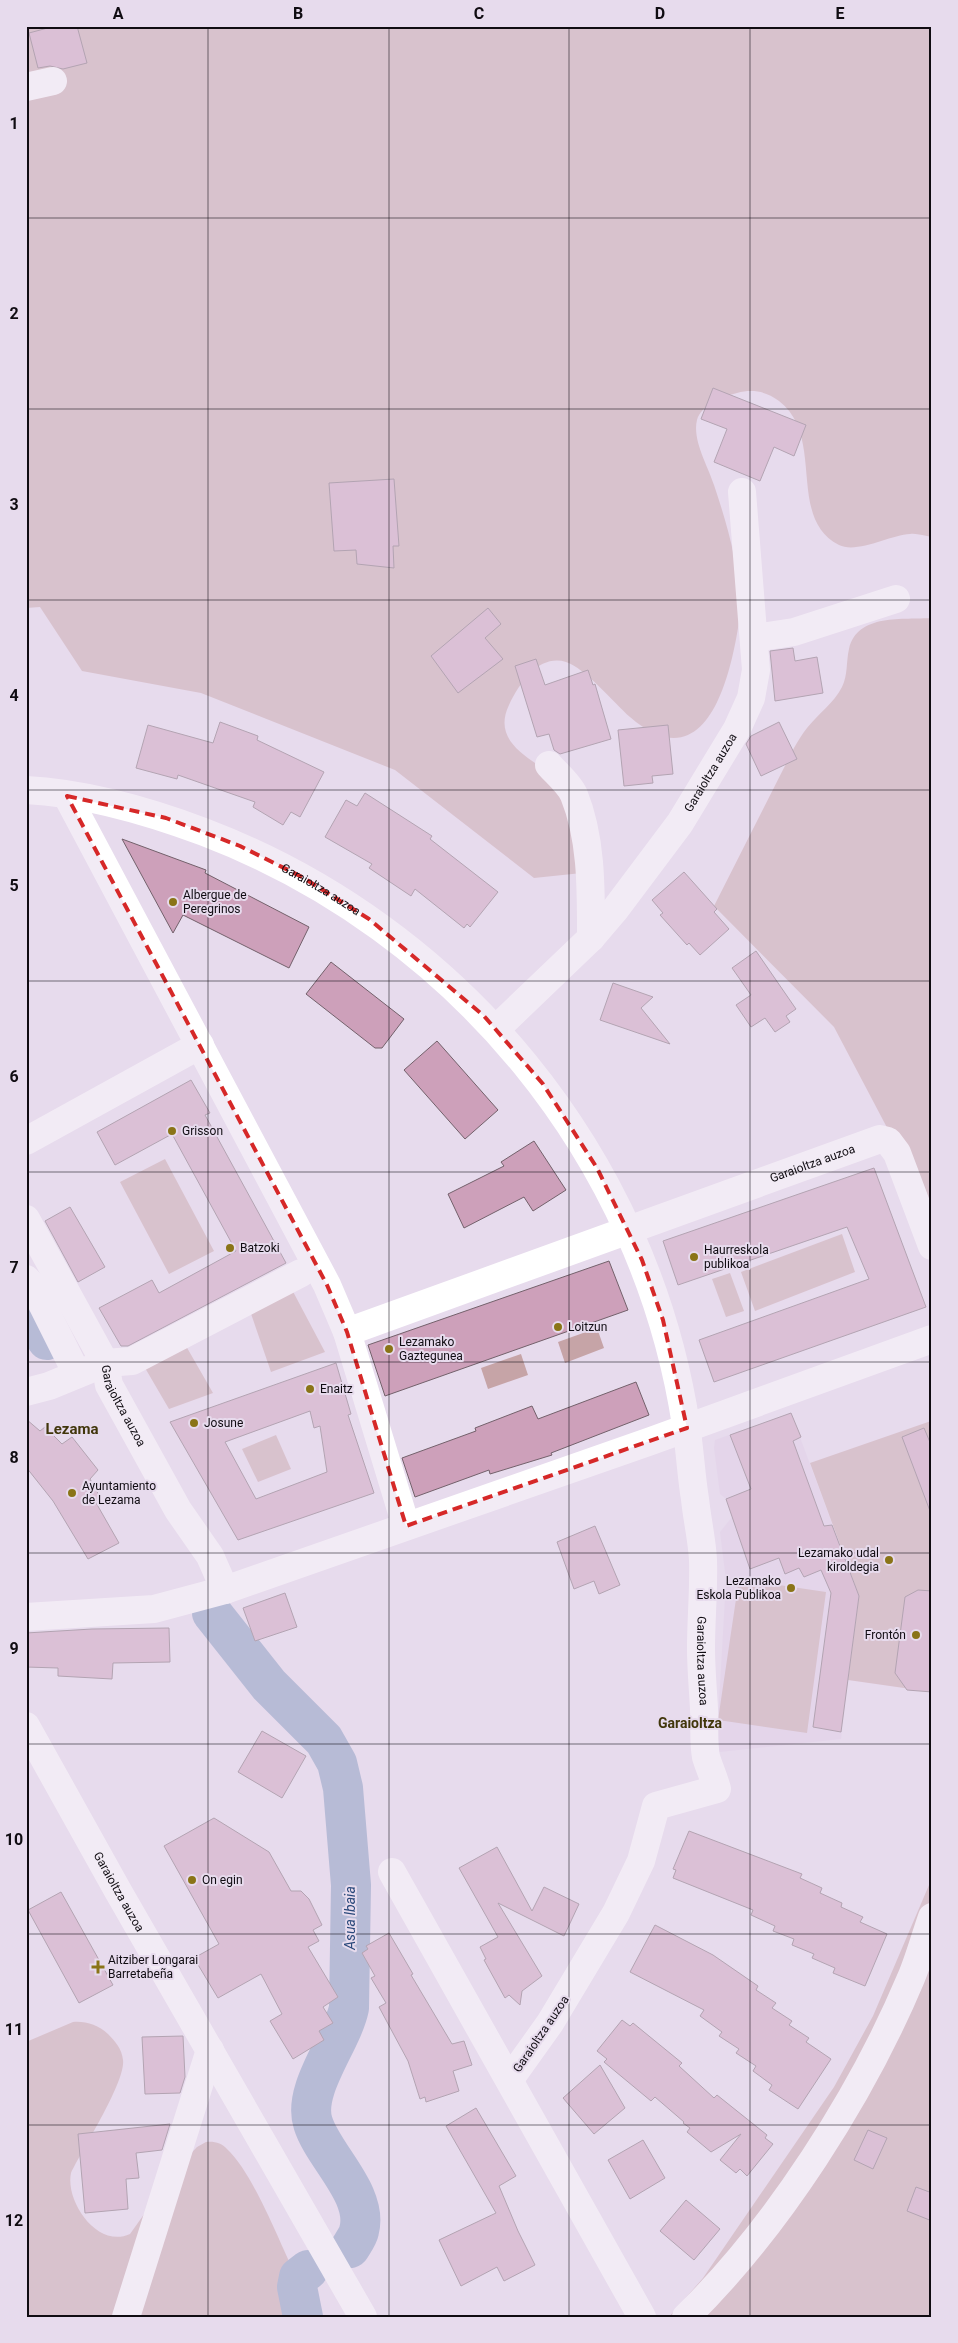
<svg xmlns="http://www.w3.org/2000/svg" width="958" height="2343" viewBox="0 0 958 2343" font-family="Roboto,sans-serif">
<rect width="100%" height="100%" fill="#e7dbed"/>
<path fill="#dfcfe7" d="M791,1413l68,183 -18,143 -131,14 8,-33 8,-140 -6,-48 12,-15 -6,-18 -6,-5 -6,-46 1,-8z"/>
<path fill="#c6a4a7" d="M26,26h906v511c-8,-1 -15,-4 -22,-3 -20,1 -53,20 -71,11 -53,-27 -13,-108 -60,-144 -13,-10 -27,-12 -42,-8 -14,3 -36,12 -40,27 -5,20 11,46 17,65 14,42 31,98 24,143 -9,55 -34,153 -108,89 -16,-14 -45,-49 -64,-55 -13,-4 -26,1 -35,11 -10,9 -17,21 -22,32 -21,44 37,58 59,83 4,5 6,14 8,21 9,21 17,41 25,62l-67,7 -139,-108 -194,-77 -119,-22 -42,-64 -14,1z
M932,618v595l-98,-186 -120,-121 80,-158c4,-7 8,-14 13,-20 11,-14 27,-25 35,-41 6,-12 4,-25 7,-38 8,-36 55,-29 83,-31z
M165,1159l49,92 -45,23 -49,-92z
M842,1234l13,38 -100,39 -14,-39z
M730,1273l14,38 -18,6 -14,-38z
M289,1284l36,68 -54,20 -23,-67z
M597,1328l7,20 -39,15 -7,-21z
M182,1339l31,54 -44,16 -28,-48z
M521,1354l7,21 -40,14 -7,-21z
M931,1421l1,271 -84,-12 11,-84 -49,-133z
M276,1435l15,34 -33,13 -16,-33z
M739,1579l87,13 -19,141 -89,-13z
M932,1878v439h-263l34,-39 131,-191 39,-71z
M73,2022c13,-1 25,3 35,12 7,7 14,15 15,26 3,21 -41,90 -52,113 -6,28 26,76 59,61l47,-66 20,-21 9,-5c8,-1 16,1 21,7 26,24 52,92 68,125l-3,16 5,27h-271v-275z"/>
<g fill="none" stroke-linecap="round" stroke-linejoin="round">
<path stroke="#7d95bb" stroke-width="40" d="M26,1307l21,33
M212,1613l57,72 55,55 13,23 6,25 8,97 -2,123c-7,34 -47,81 -36,115 10,33 56,71 46,108 -1,5 -6,12 -9,17
M303,2317l-6,-30 2,-10 9,-7"/>
</g>
<path fill="#cda0ba" stroke="#73616b" fill-rule="evenodd" d="M55,26h22l10,37 -24,6 -13,-3 -12,2 -9,-35z
M713,388l93,37 -12,31 -20,-9 -14,34 -46,-19 13,-33 -26,-10z
M394,479l5,67h-6l1,22 -37,-4 -1,-14 -22,1 -5,-68z
M488,608l13,16 -16,14 18,21 -45,34 -27,-37z
M793,648l2,13 22,-4 6,36 -48,8 -5,-50z
M536,659l9,26 43,-15 5,15 2,-1 16,55 -51,15 -6,-4 -5,-16 -12,3 -22,-71z
M220,722l38,14 -1,4 67,32 -24,45 -9,-5 -8,13 -30,-18 2,-5 -77,-27 -1,4 -41,-11 12,-43 65,18z
M779,722l18,37 -36,17 -15,-32 5,-8z
M668,725l5,49 -21,2 1,7 -29,3 -6,-56z
M365,793l67,43 -2,3 68,53 -28,35 -3,-3 -3,4 -49,-39 -4,7 -42,-28 3,-4 -47,-27 21,-37 11,6z
M122,839l84,31 -1,3 104,54 -20,41 -106,-53 -10,18z
M684,872l33,37 -3,3 15,17 -29,26 -11,-12 -2,2 -27,-30 3,-2 -11,-13z
M756,951l40,58 -10,7 4,6 -15,10 -10,-14 -14,9 -15,-22 15,-10 -19,-27z
M331,962l73,57 -22,29h-7l-69,-54z
M613,983l40,14 -12,11 29,36 -70,-24z
M437,1041l61,69 -33,29 -61,-69z
M191,1080l19,33 -5,2 81,148 -158,83h-7l-22,-38 53,-28 7,13 77,-42 -64,-117 -57,31 -18,-33z
M534,1141l32,49 -33,21 -9,-14 -60,31 -16,-34 56,-28 -3,-4z
M874,1168l52,139 -212,75 -15,-42 170,-61 -22,-52 -169,58 -15,-44z
M70,1207l35,60 -27,15 -33,-61z
M609,1261l19,49 -243,86 -17,-51z
M336,1363l15,51 -3,1 26,78 -136,47 -68,-118zM310,1411l4,17 6,-2 7,46 -71,27 -31,-57z
M636,1382l13,33 -98,38 1,2 -62,19 -1,-4 -74,27 -13,-39 74,-27 -1,-3 57,-22 6,13z
M791,1413l10,24 -8,4 31,85 8,-1 27,71 -18,136 -28,-5 18,-134 -10,-23 -17,7 -5,-9 -14,6 -6,-16 -29,11 -24,-70 25,-10 -21,-54z
M26,1419l14,12 5,-4 17,17 10,-7 26,33 -8,9 11,20 -6,2 24,42 -31,16 -35,-58 -27,-34z
M924,1428l8,19 -2,64 -28,-74z
M595,1526l25,59 -21,9 -5,-13 -20,8 -17,-47z
M918,1590l14,1v101l-25,-2 -12,-17 10,-76z
M285,1593l12,34 -42,14 -12,-33z
M169,1628l1,34 -57,1 -1,16 -54,-3v-8l-32,-1v-34l66,-4z
M262,1731l44,25 -24,42 -44,-26z
M214,1818l55,34 22,39h10l8,8 13,26 -9,5 6,11 -11,6 30,50 -15,10 10,16 -14,8 5,9 -31,19 -23,-38 12,-7 -21,-40 -43,24 -24,-40 25,-14 -55,-98z
M689,1831l113,43 -2,4 22,10 -2,5 22,10 -1,4 22,10 -3,5 27,12 -22,52 -32,-13 2,-5 -23,-10 2,-4 -22,-9 2,-6 -21,-8 2,-5 -24,-11 2,-5 -80,-32 3,-8 -3,-1z
M497,1847l35,64 12,-24 35,17 -15,32 -66,-33 44,73 -20,15 -2,14 -11,-10 -4,3 -21,-38 2,-1 -6,-12 18,-10 -39,-69z
M61,1892l52,93 -34,18 -51,-93z
M655,1925l58,30 45,31 -2,4 20,13 -4,5 20,13 -3,4 20,13 -3,4 25,17 -33,50 -29,-19 3,-5 -19,-14 3,-5 -20,-13 3,-4 -20,-13 3,-4 -22,-16 4,-6 -74,-38z
M389,1933l24,41 -2,1 41,69 12,-3 8,24 -19,6 6,20 -33,11 -1,-5 -5,2 -12,-38 -29,-54 7,-4 -15,-25 4,-2 -13,-23 6,-4 -2,-3z
M622,2020l8,6 3,-3 49,40 -3,3 35,32 3,-3 50,40 -2,3 8,6 -26,32 -7,-7 -4,4 -16,-13 21,-26 -30,18 -24,-20 3,-4 -7,-5 1,-1 -29,-25 -4,4 -47,-39 3,-3 -10,-8z
M183,2036l2,41 -5,16 -35,1 -3,-57z
M600,2065l25,43 -31,26 -31,-36z
M476,2108l40,68 -17,10 19,45 17,34 -31,16 -7,-14 -36,19 -22,-46 57,-27 -50,-87z
M170,2124l-8,26 -26,3 3,25 -13,1 2,30 -43,4 -7,-79z
M868,2130l19,8 -14,31 -19,-9z
M643,2140l22,38 -35,21 -22,-39z
M916,2187l16,6v28l-25,-10z
M686,2200l34,29 -26,31 -34,-29z"/>
<g fill="none" stroke-linecap="round" stroke-linejoin="round">
<g stroke="#fff" stroke-width="28">
<path d="M26,87l27,-6"/>
<path d="M755,638l39,-6 102,-33"/>
<path d="M549,765c8,9 21,20 25,30 18,44 17,96 17,143"/>
<path id="s1" d="M26,790c60,3 122,21 178,42 254,97 441,324 482,593 4,25 5,50 9,74 2,20 7,41 8,61 1,29 -2,59 -2,88 0,21 2,41 3,61 1,15 -1,33 2,48 3,10 8,21 11,32l-61,17 -15,55 -25,52 -66,110 -40,56"/>
<path d="M67,796l260,489 20,47 59,194"/>
<path id="s2" d="M496,1029l95,-91 23,-27 66,-88 57,-94 14,-31 5,-28 -14,-178"/>
<path d="M26,1141l174,-96"/>
<path id="s3" d="M26,1219l79,144 4,22 69,125 32,46 15,34"/>
<path d="M26,1279l7,7 44,88"/>
<path id="s4" d="M347,1332l533,-193 8,2 9,12 35,93"/>
<path d="M26,1392l23,-6 56,-23 27,-2 169,-88"/>
<path d="M26,1617l128,-8 71,-19 426,-149 281,-102"/>
<path id="s5" d="M26,1726l92,165 245,426"/>
<path d="M392,1872l250,445"/>
<path d="M126,2317l84,-267"/>
<path d="M686,2317c91,-89 176,-222 225,-339 8,-19 14,-41 21,-61"/>
</g>
</g>
<path d="M0 0H958V2343H0ZM67,796l99,22 74,28 62,31 67,42 115,97 59,68 54,84 45,92 21,60 24,108 -281,98 -59,-194 -20,-47z" fill="#e7dbed" fill-opacity=".55" fill-rule="evenodd"/>
<path fill="none" stroke="#d62828" stroke-width="4" stroke-dasharray="10 6" stroke-linejoin="round" d="M67,796l99,22 74,28 62,31 67,42 115,97 59,68 54,84 45,92 21,60 24,108 -281,98 -59,-194 -20,-47z"/>
<path fill="none" stroke="#100c12" stroke-width="1" stroke-opacity="0.55" d="M208,26v2291M389,26v2291M569,26v2291M750,26v2291M26,218h906M26,409h906M26,600h906M26,790h906M26,981h906M26,1172h906M26,1362h906M26,1553h906M26,1744h906M26,1934h906M26,2125h906"/>
<g fill="#8a7417" stroke="#e7dbed" stroke-width="2">
<circle cx="173" cy="902" r="5"/>
<circle cx="172" cy="1131" r="5"/>
<circle cx="230" cy="1248" r="5"/>
<circle cx="694" cy="1257" r="5"/>
<circle cx="558" cy="1327" r="5"/>
<circle cx="389" cy="1349" r="5"/>
<circle cx="310" cy="1389" r="5"/>
<circle cx="194" cy="1423" r="5"/>
<circle cx="72" cy="1493" r="5"/>
<circle cx="889" cy="1560" r="5"/>
<circle cx="791" cy="1588" r="5"/>
<circle cx="916" cy="1635" r="5"/>
<circle cx="192" cy="1880" r="5"/>
<path d="M95.5 1959.5h5v5h5v5h-5v5h-5v-5h-5v-5h5z"/>
</g>
<g text-anchor="middle" dominant-baseline="central" stroke-width="4" stroke-linejoin="round" paint-order="stroke">
<g font-size="12" fill="#100c12" stroke="#e7dbed">
<text stroke="none"><textPath href="#s2" startOffset="336">Garaioltza auzoa</textPath></text>
<text stroke="none"><textPath href="#s1" startOffset="314">Garaioltza auzoa</textPath></text>
<text stroke="none"><textPath href="#s4" startOffset="495">Garaioltza auzoa</textPath></text>
<text stroke="none"><textPath href="#s3" startOffset="211">Garaioltza auzoa</textPath></text>
<text stroke="none"><textPath href="#s1" startOffset="1221">Garaioltza auzoa</textPath></text>
<text stroke="none"><textPath href="#s5" startOffset="190">Garaioltza auzoa</textPath></text>
<text transform="translate(541 2034) rotate(-56)">Garaioltza auzoa</text>
</g>
<g font-size="12" fill="#100c12" stroke="#e7dbed" text-anchor="start">
<text x="183" y="895">Albergue de<tspan x="183" dy="14">Peregrinos</tspan></text>
<text x="182" y="1131">Grisson</text>
<text x="240" y="1248">Batzoki</text>
<text x="704" y="1250">Haurreskola<tspan x="704" dy="14">publikoa</tspan></text>
<text x="568" y="1327">Loitzun</text>
<text x="399" y="1342">Lezamako<tspan x="399" dy="14">Gaztegunea</tspan></text>
<text x="320" y="1389">Enaitz</text>
<text x="204" y="1423">Josune</text>
<text x="82" y="1486">Ayuntamiento<tspan x="82" dy="14">de Lezama</tspan></text>
<text x="879" y="1553" text-anchor="end">Lezamako udal<tspan x="879" dy="14">kiroldegia</tspan></text>
<text x="781" y="1581" text-anchor="end">Lezamako<tspan x="781" dy="14">Eskola Publikoa</tspan></text>
<text x="906" y="1635" text-anchor="end">Frontón</text>
<text x="202" y="1880">On egin</text>
<text x="108" y="1960">Aitziber Longarai<tspan x="108" dy="14">Barretabeña</tspan></text>
</g>
<g font-size="14" font-weight="bold" fill="#41360b" stroke="#e7dbed">
<text x="690" y="1723">Garaioltza</text>
</g>
<g font-size="14" font-style="italic" fill="#29487a" stroke="#e7dbed">
<text transform="translate(350 1918) rotate(-90)">Asua Ibaia</text>
</g>
<g font-size="15" font-weight="bold" fill="#41360b" stroke="#e7dbed">
<text x="72" y="1429">Lezama</text>
</g>
</g>
<rect width="958" height="2343" fill="none" stroke="#e7dbed" stroke-width="55"/>
<rect x="28" y="28" width="902" height="2288" fill="none" stroke="#100c12" stroke-width="2"/>
<g font-size="16" text-anchor="middle" font-weight="bold" fill="#100c12">
<text x="118" y="19">A</text>
<text x="298" y="19">B</text>
<text x="479" y="19">C</text>
<text x="660" y="19">D</text>
<text x="840" y="19">E</text>
<text x="14" y="129">1</text>
<text x="14" y="319">2</text>
<text x="14" y="510">3</text>
<text x="14" y="701">4</text>
<text x="14" y="891">5</text>
<text x="14" y="1082">6</text>
<text x="14" y="1273">7</text>
<text x="14" y="1463">8</text>
<text x="14" y="1654">9</text>
<text x="14" y="1845">10</text>
<text x="14" y="2035">11</text>
<text x="14" y="2226">12</text>
</g>
</svg>
